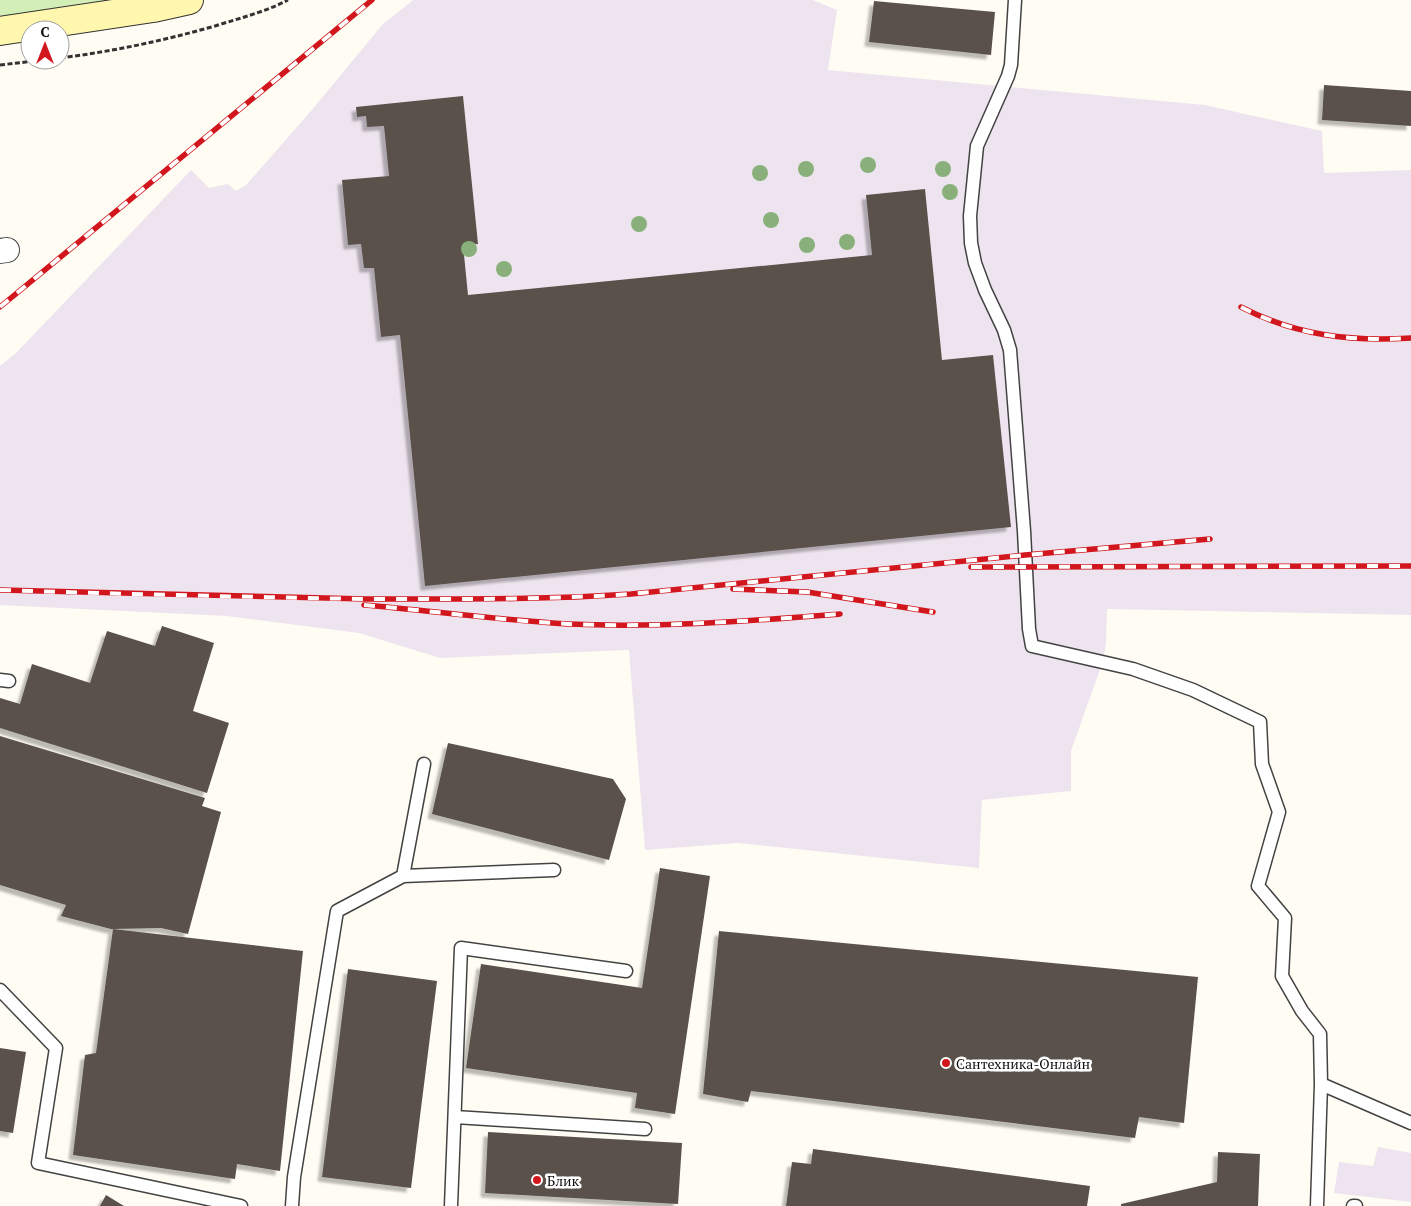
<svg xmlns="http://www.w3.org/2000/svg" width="1411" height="1206" viewBox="0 0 1411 1206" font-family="'PT Serif',serif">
<defs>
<filter id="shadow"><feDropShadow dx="-4.5" dy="4.5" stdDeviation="1" flood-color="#0004"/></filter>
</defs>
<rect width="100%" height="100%" fill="#fffdf3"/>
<path fill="#eee4ef" d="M413,0h400l24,10 -9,60 377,35 117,26 2,42 87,-3v445l-304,-6 -1,34 -3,18 -32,90v40l-89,9 -3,68 -241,-25 -93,7 -16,-200 -189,8 -81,-25 -133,-17 -226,-11v-239l16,-13 175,-183 18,18 19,-4 8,7 10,-6 65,-74 71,-86z
M1378,1147l33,6v49l-77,-9 5,-31 34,4z"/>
<path fill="#d3efb7" d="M0,0h116l-83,15 -33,2z"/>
<path fill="#5a514b" filter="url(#shadow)" d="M874,1l121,11 -4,43 -122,-13z
M1324,85l87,6v35l-89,-6z
M463,96l15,148 -15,1 5,50 404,-40 -6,-60 59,-6 17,171 51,-5 18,172 -586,59 -25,-251 -19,2 -7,-69h-10l-3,-24 -13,1 -6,-65 47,-4 -5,-50 -17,1 -1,-11 -9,1 -1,-10z
M162,626l52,17 -21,68 36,12 -22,70 -207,-65v-30l20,6 12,-40 58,19 17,-52 48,15z
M0,736l205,62 -3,8 19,6 -33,122 -27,-6 -50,1 -50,-13 5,-11 -66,-20z
M448,743l165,36 13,20 -17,61 -177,-46z
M660,868l50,8 -35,238 -40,-6 2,-15 -171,-25 15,-104 161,24z
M113,929l190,22 -23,220 -43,-7 -2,15 -162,-24 12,-100 11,-2z
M719,931l479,46 -14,146 -45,-6 -4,21 -384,-47 -3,11 -45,-8z
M348,969l89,12 -26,207 -89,-11z
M0,1048l26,4 -13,81 -13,-2z
M488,1132l194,11 -4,61 -193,-11z
M813,1149l277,37 -3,20h-301l6,-44 19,2z
M1218,1152l42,2 -2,52h-137v-2l96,-22z
M106,1195l18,11h-24z"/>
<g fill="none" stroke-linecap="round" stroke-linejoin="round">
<g stroke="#434343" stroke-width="15">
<path id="service" d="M1015,0l-4,65 -3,11 -31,70 -7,70 1,27 4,20 10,27 19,40 6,20 14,181 5,98 3,17 101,23 60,21 67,32 2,42 17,48 -21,74 27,32 -3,58 20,35 18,23 1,50 -4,122
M0,680l9,1
M403,876l21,-112
M0,990l56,58 -18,115 203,43
M1321,1084l90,39
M455,1117l190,12
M292,1206l2,-29 43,-266 66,-35 151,-6
M451,1206l10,-258 165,23
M1353,1206h3"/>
</g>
<g stroke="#434343" stroke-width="26">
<path id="minor" d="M0,251l7,-1"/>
</g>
<g stroke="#323232" stroke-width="30">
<path id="secondary" d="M0,31l153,-23 36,-8"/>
</g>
<path stroke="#323232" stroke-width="3" stroke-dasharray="5 2.5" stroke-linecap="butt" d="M60,58c55,-7 102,-17 155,-32 25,-8 50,-14 73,-26
M0,65l43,-5"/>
<use href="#service" stroke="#fff" stroke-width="12"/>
<use href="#minor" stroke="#fff" stroke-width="24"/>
<use href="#secondary" stroke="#fff7ae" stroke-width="28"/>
<g stroke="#d2161d" stroke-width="5.5">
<path id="rail" d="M0,307l372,-307
M1241,307c54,28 109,35 170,31
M971,567l440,-1
M733,589l74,3 126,20
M0,590c122,4 244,7 366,9 89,0 176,1 265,-5l394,-39 185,-16
M364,605c68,6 136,15 204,19 91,4 181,-3 272,-10"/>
</g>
<use href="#rail" stroke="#fff" stroke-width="4" stroke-dasharray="11" stroke-linecap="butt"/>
</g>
<g fill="#89b07a">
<circle cx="868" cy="165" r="8"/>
<circle cx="806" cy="169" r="8"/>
<circle cx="943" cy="169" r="8"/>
<circle cx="760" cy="173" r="8"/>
<circle cx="950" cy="192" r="8"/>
<circle cx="771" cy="220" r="8"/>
<circle cx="639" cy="224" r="8"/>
<circle cx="847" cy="242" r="8"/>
<circle cx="807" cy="245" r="8"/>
<circle cx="469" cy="249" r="8"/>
<circle cx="504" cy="269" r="8"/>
</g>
<g fill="#d2161d" stroke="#fff" stroke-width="2">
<circle cx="946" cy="1063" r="5"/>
<circle cx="537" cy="1180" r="5"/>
</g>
<g text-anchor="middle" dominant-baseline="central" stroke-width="5" stroke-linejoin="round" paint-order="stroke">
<g font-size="14" fill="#101010" stroke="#fff" text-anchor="start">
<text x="956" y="1063">Сантехника-Онлайн</text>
<text x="547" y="1180">Блик</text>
</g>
</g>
<g transform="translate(45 45)"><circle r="24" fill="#ffffff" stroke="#9f9f9f"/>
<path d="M0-4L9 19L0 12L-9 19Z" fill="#d2161d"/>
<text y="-8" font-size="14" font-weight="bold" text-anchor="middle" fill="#101010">С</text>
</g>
</svg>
